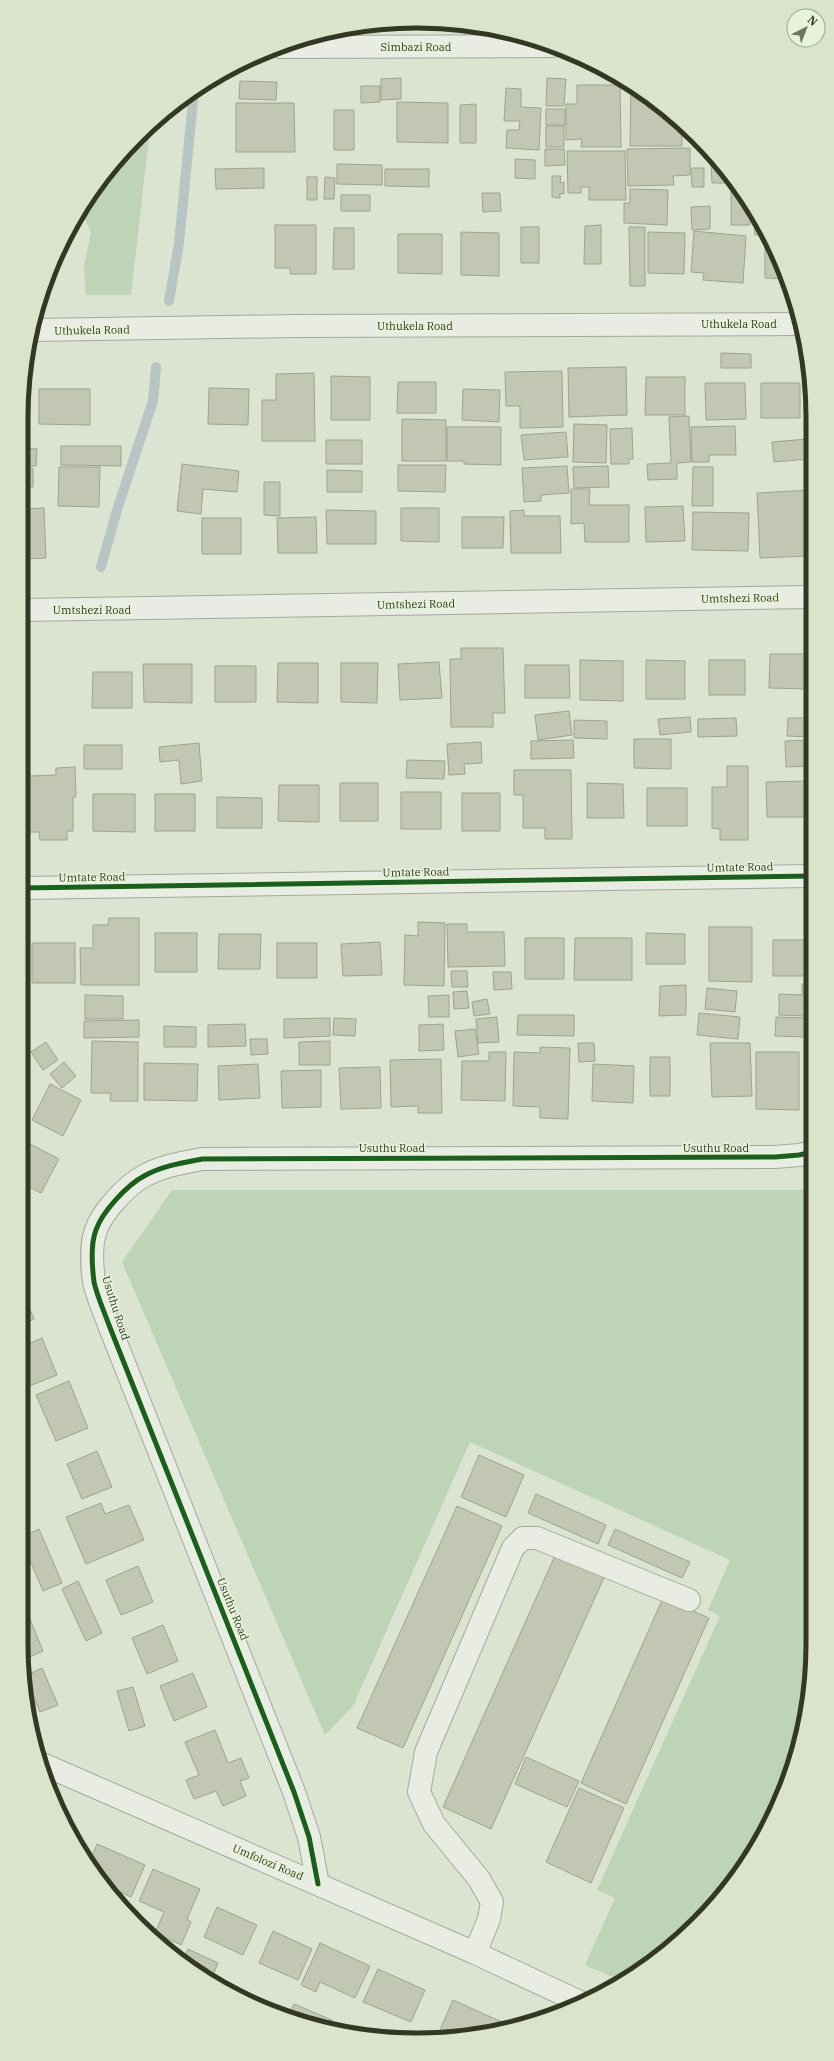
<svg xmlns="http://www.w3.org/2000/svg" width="834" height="2061" viewBox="0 0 834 2061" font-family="'IBM Plex Serif',serif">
<rect width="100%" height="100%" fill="#dbe3d1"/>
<path fill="#bdd4b6" d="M150,128l-19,167h-45l-2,-28 7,-34 -10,-24 38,-53z
M172,1190h640l1,454c-3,42 -7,88 -21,128 -28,80 -94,169 -170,209l-37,-16 30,-67 -18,-8 123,-274 -12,-6 22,-50 -260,-118 -117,264 -28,29 -203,-473z"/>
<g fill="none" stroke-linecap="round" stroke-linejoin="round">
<path stroke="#b9c4c4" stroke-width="10" d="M169,301l10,-58 15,-152
M101,567l16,-57 36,-109 3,-34"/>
</g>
<path fill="#c1c7b2" stroke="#9ea390" d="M401,78v21l-20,1v-21z
M547,78l19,1 -2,27h-18z
M240,81l37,1 -1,18 -37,-1z
M577,85h43l1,62h-40l1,-8 -16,1v-36h11z
M361,86h19v16l-19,1z
M631,86l6,2 45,39v19h-52z
M506,88l15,1v18l20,1 -2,42 -33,-2 1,-18h12l1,-9h-16z
M397,102l51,1v40l-51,-1z
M236,103h58l1,49h-59z
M476,104v39h-16v-38z
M546,109h19v16h-19z
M334,110h20v40h-20z
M546,126h18v21h-18z
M692,136l12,10 -11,1z
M690,148v27l-17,1 1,9 -46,1 -1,-37z
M545,149h19l1,16 -20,1z
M567,151h58l1,49h-37v-13h-8v6h-13z
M515,159l20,1v19l-20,-1z
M337,164l45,1v20l-45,-1z
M711,164h9l14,19h-22z
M264,168v20l-48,1 -1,-20z
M691,168h13v19h-12z
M385,169h44v18l-44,-1z
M552,176h9l-1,7 4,-1v12l-4,-1v5l-8,-1z
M307,177h10v23h-10z
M325,177l10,1 -1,21h-10z
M731,185h5l14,19v21h-19z
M630,189l38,1 -1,35 -43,-2v-20h6z
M482,193h18l1,18 -18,1z
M341,195h29v16h-29z
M710,206v23l-18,1 -1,-23z
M754,210l6,9 7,15 -12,1z
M275,225h41v49h-26v-6h-15z
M601,225v39h-17l1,-38z
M521,227h18v36h-18z
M629,227h16v59h-15z
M334,228h20v41h-21z
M694,231l52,5 -3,47 -40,-3 1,-7 -13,-1z
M461,232l38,1v43l-38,-1z
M648,232l37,1 -1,41 -36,-1z
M398,234h44v40l-44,-1z
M765,235h3l15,30 3,14 -21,-1z
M721,353l30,1v14h-30z
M626,367l1,48 -58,2 -1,-49z
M562,371l1,56 -43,1v-22h-14l-1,-34z
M314,373l1,68h-53v-41h14v-26z
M331,376l39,1v43h-39z
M646,377h39v38h-40z
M398,382h38v31h-39z
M705,383h40l1,36 -40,1z
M761,383h39v35h-39z
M209,388l40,1 -1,36 -40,-1z
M39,389h51v36l-51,-1z
M463,389l37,1 -1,32 -37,-2z
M23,390h1v37h-3z
M689,416l2,46 -14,1v16l-29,1 -1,-16 24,-1 -2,-46z
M402,419l44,1v41h-44z
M810,419v40l-36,3 -2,-20 35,-3 -2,-19z
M574,424l33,1 -1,38 -33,-1z
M735,426l1,29h-27v7h-17l-1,-35z
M447,427h54v38l-37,-1v-3h-17z
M632,428l1,31h-4v5h-18l-1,-35z
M566,432l2,25 -44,3 -3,-25z
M326,440h36v24h-36z
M61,446h60v20l-60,-1z
M21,448l16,1 -1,17 -15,-1z
M182,464l57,7 -2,21 -34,-3 -2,25 -24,-3z
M398,465h48l-1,27 -47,-1z
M567,466l2,27 -28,2v6l-17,1 -2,-34z
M608,466l1,21 -35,1 -1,-21z
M59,467h41l-1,40 -41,-1z
M693,467h20v39h-21z
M21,468h12v19h-12z
M327,470l35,1v21h-35z
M264,482h16v34l-16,-1z
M571,489h19l-1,16h40v37h-44l-1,-19 -13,1z
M810,490v66l-50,2 -3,-65z
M683,506l2,35 -39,1 -1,-35z
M44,508l2,50 -25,1v-50z
M401,508h38v34l-38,-1z
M326,510l50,1v33h-49z
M524,510v6h36l1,37h-50l-1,-42z
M693,512l56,1 -1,38 -56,-1z
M316,517l1,36h-39l-1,-35z
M462,517h42l-1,31h-41z
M202,518h39v36h-39z
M461,648h42l2,65h-12v14h-42l-1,-68h11z
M770,654h40v35l-41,-1z
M580,660l43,1v40l-43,-1z
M646,660l39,1v38h-39z
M709,660h36v35h-36z
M439,662l3,36 -42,2 -2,-36z
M278,663h40v40l-41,-1z
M341,663h37l-1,40 -36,-1z
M143,664h49v39l-48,-1z
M525,665h44l1,33h-45z
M215,666h41v36h-41z
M93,672h39v36h-40z
M569,711l3,24 -34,5 -3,-25z
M690,717l1,15 -31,3 -2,-16z
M736,718l1,18 -39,1v-18z
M788,718h23v19l-24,-1z
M574,720l33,1v18l-33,-1z
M634,739h37v30l-37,-1z
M573,740l1,18 -43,1v-18z
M811,740v26l-25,1 -1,-26z
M481,742l1,21 -18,1 1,10 -16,1 -2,-31z
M199,743l3,38 -21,3 -2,-24 -19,2 -1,-15z
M84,745h38v24h-38z
M407,760l38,1 -1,18 -38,-1z
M727,766h21v74h-28v-11l-8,-1v-41h15z
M75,767l1,30h-3v34h-6v9h-27l-1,-8h-13l-1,-51h4v-5l27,-1v-7z
M514,770h57l1,69h-27v-11h-22v-33h-9z
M805,781l1,36h-39l-1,-35z
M340,783h38v38h-38z
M587,783l36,1 1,34h-37z
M279,785h40v37l-41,-1z
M647,788h40v38h-40z
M401,792h40v37h-40z
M462,793h38v38h-38z
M93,794h42v38l-42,-1z
M155,794h40v37h-40z
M217,797l45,1v30h-45z
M109,918h30v67h-58l-1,-37h13v-23h15z
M418,922l27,1 -1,63 -40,-1 1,-50 13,1z
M447,924h20v8h37l1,34 -57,1z
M709,927h43v55l-43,-1z
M155,933h42v39h-42z
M646,933l39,1v30h-39z
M219,934h42l-1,35h-42z
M525,938h39v41h-39z
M575,938h57v42h-58z
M773,940h36v36h-36z
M380,942l2,33 -39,1 -2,-32z
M32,943h43v40h-43z
M277,943h40v35h-40z
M451,971h16l1,16h-16z
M493,972h18l1,17 -18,1z
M802,984h9v24h-6v8l-26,-1v-21l23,1z
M686,985v30l-27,1 1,-30z
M707,988l30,3 -2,21 -30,-3z
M467,991l2,17 -15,1 -1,-17z
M85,995l38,1v23h-38z
M449,995v22h-20l-1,-21z
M487,999l3,15 -16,2 -2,-14z
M699,1013l41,4 -2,22 -41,-4z
M518,1015h56v21l-57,-1z
M497,1017l2,25 -21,1 -2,-24z
M776,1017l29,1v19l-30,-1z
M330,1018v18l-46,2v-19z
M334,1018l22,1 -1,17 -22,-1z
M139,1020v17l-55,1v-17z
M807,1021h4v39h-6z
M245,1024l1,22 -38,1v-22z
M443,1024l1,26 -25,1v-26z
M164,1026l32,1v20h-32z
M475,1029l4,25 -21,3 -3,-26z
M250,1039h17l1,15 -17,1z
M92,1041l46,1v59h-28l1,-8h-20z
M330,1041v24h-31v-23z
M46,1042l12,18 -15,10 -12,-18z
M578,1043h16l1,18 -16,1z
M710,1043h40l2,53 -40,1z
M540,1047l30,1 -2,71 -28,-1v-11l-27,-1 1,-54 26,1z
M489,1052h17l-1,49 -44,-1 1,-39h27z
M756,1052h43v58l-43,-1z
M650,1057h20v39h-20z
M441,1059l1,54h-24v-7l-27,1 -1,-47z
M64,1062l12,14 -14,12 -12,-14z
M144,1063l54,1 -1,37 -53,-1z
M258,1064l2,34 -41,2 -1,-34z
M593,1064l41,2 -1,37 -41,-2z
M380,1067l1,41 -40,1 -2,-41z
M321,1070v37l-39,1 -1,-37z
M50,1084l31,16 -18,36 -31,-16z
M28,1143l31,16 -18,34 -20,-10v-26z
M21,1202l5,3 -5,10z
M21,1288l13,31 -13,6z
M42,1338l15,37 -33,13 -3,-8v-33z
M69,1381l19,47 -32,13 -20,-46z
M97,1451l15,36 -30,12 -15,-35z
M479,1455l45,20 -18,42 -45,-20z
M536,1494l70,31 -8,19 -70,-31z
M101,1503l4,11 24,-9 15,35 -58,24 -20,-47z
M457,1506l45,20 -99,222 -46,-20z
M39,1529l23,54 -19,8 -22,-52v-2z
M615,1529l75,33 -8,16 -74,-33z
M557,1551l49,22 -115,256 -48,-22z
M138,1566l15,36 -32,13 -15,-35z
M78,1581l24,52 -16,8 -24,-52z
M663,1598l46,20 -83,186 -45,-21z
M23,1602l20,49 -20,9 -2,-57z
M163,1625l15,36 -31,13 -15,-36z
M42,1668l16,37 -18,7 -15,-36z
M193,1673l14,34 -33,14 -14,-35z
M133,1687l12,39 -16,5 -12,-40z
M215,1730l13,33 13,-5 8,20 -9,3 6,15 -23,10 -7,-15 -22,8 -8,-19 13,-5 -14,-33z
M526,1757l53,24 -12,26 -52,-23z
M579,1788l45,20 -33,75 -45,-21z
M97,1844l48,21 -14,32 -26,-12 -16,-22z
M76,1845l8,3 -2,5z
M153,1869l47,20 -13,30 4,3 -10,23 -26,-12 9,-21 -25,-11z
M217,1907l40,18 -14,30 -39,-18z
M273,1931l39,18 -14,31 -39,-17z
M152,1937l29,13 -3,8 -22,-16z
M320,1943l50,23 -15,32 -35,-16 -4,10 -15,-7z
M188,1949l30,14 -7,17 -28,-19z
M378,1969l47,21 -14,32 -48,-20z
M453,2000l60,27 -19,5 -58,7z
M294,2004l38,16 -3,8 -41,-10z"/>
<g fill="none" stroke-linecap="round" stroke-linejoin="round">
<g stroke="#a3a999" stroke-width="24">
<path id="minor" d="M280,47l272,-1
M33,330l263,-4 503,-2
M21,610l789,-13
M21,888l790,-12
M40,1763l435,190 107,50
M318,1884l-9,-47 -15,-45 -185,-467c-5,-14 -12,-29 -15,-43 -2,-16 -4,-37 2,-52 6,-18 31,-45 48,-54 18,-10 37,-13 58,-17l573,-2 24,-2 13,-3
M475,1953l14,-34 3,-17 -13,-23 -45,-55 -15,-32 7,-40 87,-204 10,-10h14l152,62"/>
</g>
<use href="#minor" stroke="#e8ece2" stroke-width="22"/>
<g stroke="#e7f3d9" stroke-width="8">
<path id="cycleway" d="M21,888l790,-12
M318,1884l-9,-47 -15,-45 -185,-467c-5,-14 -12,-29 -15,-43 -2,-16 -4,-37 2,-52 6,-18 31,-45 48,-54 18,-10 37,-13 58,-17l573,-2 24,-2 13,-3"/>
</g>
<use href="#cycleway" stroke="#1b5e20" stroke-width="5"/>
</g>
<g text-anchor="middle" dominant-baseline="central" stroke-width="3" stroke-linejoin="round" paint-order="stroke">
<g font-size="11" fill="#333822" stroke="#e7f3d9">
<text x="416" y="47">Simbazi Road</text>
<text x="739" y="324">Uthukela Road</text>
<text x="415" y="326">Uthukela Road</text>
<text transform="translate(92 330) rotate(-1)">Uthukela Road</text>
<text transform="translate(740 598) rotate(-1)">Umtshezi Road</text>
<text transform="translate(416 604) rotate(-1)">Umtshezi Road</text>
<text x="92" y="610">Umtshezi Road</text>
<text transform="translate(740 867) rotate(-1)">Umtate Road</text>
<text transform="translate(416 872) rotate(-1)">Umtate Road</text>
<text transform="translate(92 877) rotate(-1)">Umtate Road</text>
<text x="392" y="1148">Usuthu Road</text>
<text x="716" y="1148">Usuthu Road</text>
<text transform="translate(116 1308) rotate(72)">Usuthu Road</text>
<text transform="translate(233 1609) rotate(68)">Usuthu Road</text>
<text transform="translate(268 1862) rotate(23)">Umfolozi Road</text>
</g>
</g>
<path d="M0 0H834V2061H0ZM417 28H417A389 389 0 0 1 806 417V1644A389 389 0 0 1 417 2033H417A389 389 0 0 1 28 1644V417A389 389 0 0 1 417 28Z" fill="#d9e4ca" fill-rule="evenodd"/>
<path fill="none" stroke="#333822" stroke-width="5" d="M417 28H417A389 389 0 0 1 806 417V1644A389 389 0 0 1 417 2033H417A389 389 0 0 1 28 1644V417A389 389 0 0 1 417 28Z"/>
<g transform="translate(806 28) rotate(42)"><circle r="19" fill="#e7f3d9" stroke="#9fa890"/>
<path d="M0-3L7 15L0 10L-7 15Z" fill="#6e745f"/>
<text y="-6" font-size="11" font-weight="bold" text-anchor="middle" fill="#333822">N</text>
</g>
</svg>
